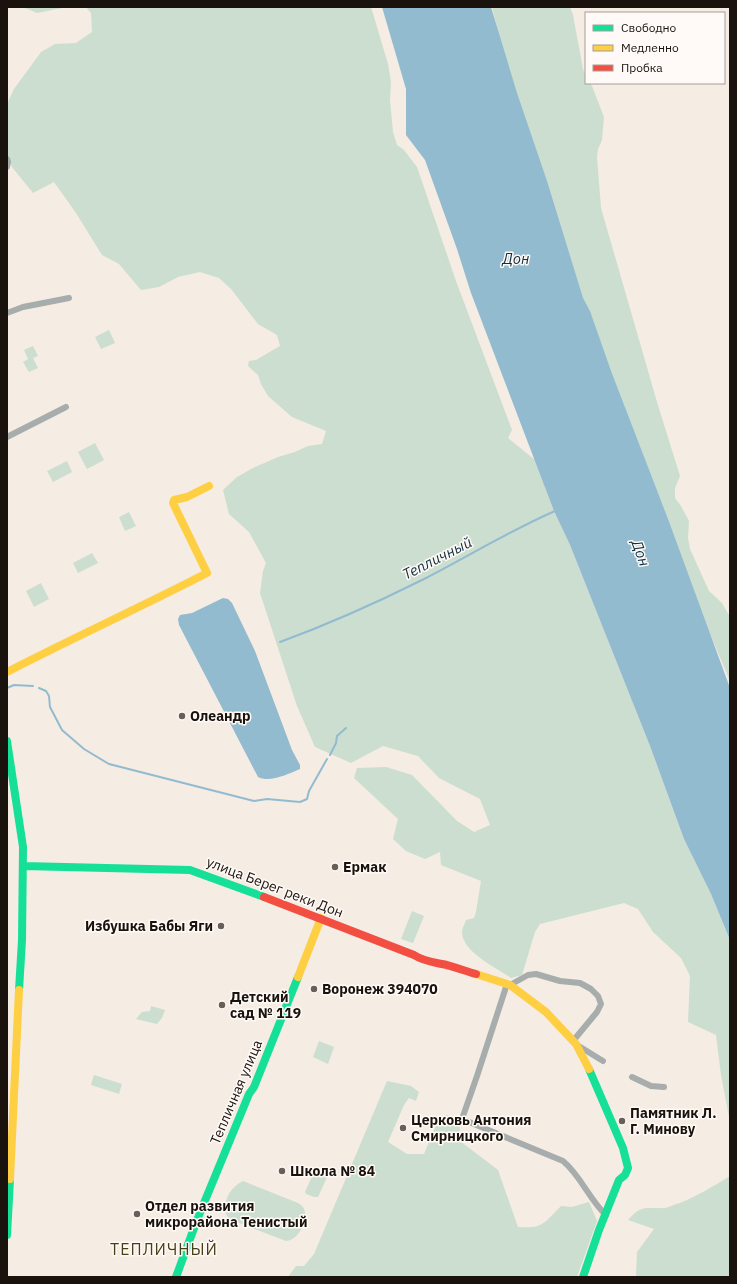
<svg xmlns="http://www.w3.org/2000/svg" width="737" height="1284" viewBox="0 0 737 1284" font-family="'IBM Plex Sans',sans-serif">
<rect width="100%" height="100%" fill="#f5ece3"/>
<path fill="#cbdecf" d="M23,7h44l-30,6z
M86,7h285l17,57 3,18 -1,18 3,32 4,13 7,5 13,17 39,114 56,149 -4,8 27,22 19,51 16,34 80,201 34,93 27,55 19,46v182l-9,-47 -5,-40 -28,-13 2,-46 -9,-18 -28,-26 -15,-23 -14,-6 -84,21 -5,8 -13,43 -11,3c-14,-10 -49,-26 -49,-46 0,-4 3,-8 4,-12l8,-2 2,-6 5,-31 -40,-16 -1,-13 -15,7 -19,-8 -13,-12 5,-20 -44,-41 3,-10 29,-1 26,8 45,46 17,11 16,-7 -10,-26 -41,-21 -21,-22 -35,-10 -32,17 -36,-16 -18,-41 -37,-113 3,-22 3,-8 -17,-31 -20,-18 -6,-24 14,-13 16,-9 25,-11 17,-5 13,-6 14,-2 4,-13 -34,-14 -24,-21 -7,-12 -3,-9 -10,-9 1,-5 7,-1 24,-14 -3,-11 -19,-11 -27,-35 -12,-11 -19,-6 -22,5 -19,10 -18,3 -22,-26 -17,-9 -26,-42 -22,-31 -21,11 -21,-26 -5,-11v-52l7,-15 27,-37 14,-8 21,-1 16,-11 -1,-19z
M492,7h78l3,8 10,54 3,8v6h4l2,3 12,31 -2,23 -4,9 -1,8 4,51 56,194 23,74 -5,12v10l6,8 8,15 -1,17 2,11 19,42 13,12 8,14v64l-50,-118 -103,-277 -71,-222z
M109,330l6,13 -14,6 -6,-12z
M33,346l5,10 -5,2 5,10 -9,4 -6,-10 5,-3 -4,-9z
M95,443l9,17 -17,9 -9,-17z
M67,461l5,11 -19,10 -6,-11z
M129,512l7,14 -11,5 -6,-14z
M92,553l6,10 -20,10 -5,-10z
M41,583l8,16 -15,8 -8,-16z
M412,911l12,5 -11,27 -12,-4z
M151,1006l14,4 -3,8 -5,6 -21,-5 6,-7 8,-1z
M319,1041l15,6 -6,17 -15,-7z
M94,1075l28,9 -3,10 -28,-9z
M387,1081l24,5 8,6 -3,9 -7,-3 -5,7 -16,37 19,12h17l15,-36 7,-3 13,5 1,10 -4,8 42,32 20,57c25,2 26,-4 43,-21l11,1 17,-5 8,19 -20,56h-289l8,-11h8l10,-12z
M314,1172l13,5 -9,20h-4l-8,-3 -1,-2z
M730,1176v101h-94l1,-25 17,-23 -26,-9c14,-16 18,-11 37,-12 5,-1 10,-4 15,-5 17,-7 34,-17 50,-27z
M243,1181l55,22c2,1 4,3 5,4 7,10 -4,34 -17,34l-57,-22 -4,-7c0,-15 5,-24 18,-31z"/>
<path fill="#92bbd0" d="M382,7h109l26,86 30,88 36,117 7,13 21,60 57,148 62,169v252l-19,-46 -27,-55 -34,-93 -80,-201 -16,-34 -83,-218 -14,-44 -32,-89 -19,-25v-46z
M223,598l5,1 4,4 23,48 37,99 8,15v4c-12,5 -30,14 -42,8l-79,-152 -1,-6 2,-4 12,-2z"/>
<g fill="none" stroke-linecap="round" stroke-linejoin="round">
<path stroke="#92bbd0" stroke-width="2" d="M280,642c49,-18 96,-39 142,-62 45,-23 87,-49 133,-69
M7,688l7,-3 19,1
M39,688l7,3 3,5 1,11 12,23 22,19 25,15 145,37 13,-2 33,3 7,-3 2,-8 18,-32
M330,755l6,-12 1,-7 9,-8"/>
<path stroke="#a7adac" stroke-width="6" d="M7,159l1,3 -1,5
M7,313l16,-6 46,-9
M7,437l59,-30
M507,984l-30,92 -15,43 101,42c18,15 26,38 43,54
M510,985l18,-10 8,-1 24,7 20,2 11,6 7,7 3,8 -4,8 -24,29
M577,1045l26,16
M632,1077l19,9 13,1"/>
<path stroke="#16e098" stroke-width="8" d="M7,741l16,106 -1,93 -3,50
M23,866l167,4 74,27
M7,1235l3,-56
M176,1277l21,-57 52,-126 5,-7 44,-110
M583,1277l16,-47 20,-50 6,-5 3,-7 -5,-20 -34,-79"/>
<path stroke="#ffcf43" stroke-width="8" d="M7,672c66,-34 134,-65 200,-99l-34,-70 1,-3 13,-3 22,-11
M476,974l34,11 36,27 30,32 13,25
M298,977l23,-59
M10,1179l9,-189"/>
<path stroke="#f24e42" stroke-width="8" d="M264,897l150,58c9,6 18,7 28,9 11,2 23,7 34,10"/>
</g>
<g fill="#675f58" stroke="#fffaf7" stroke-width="1.5">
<circle cx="182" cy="716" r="4"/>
<circle cx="335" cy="867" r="4"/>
<circle cx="221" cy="926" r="4"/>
<circle cx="314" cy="989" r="4"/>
<circle cx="222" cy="1005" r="4"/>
<circle cx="622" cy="1121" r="4"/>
<circle cx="403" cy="1128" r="4"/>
<circle cx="282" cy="1171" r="4"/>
<circle cx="137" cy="1214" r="4"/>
</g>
<g text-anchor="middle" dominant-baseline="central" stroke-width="3" stroke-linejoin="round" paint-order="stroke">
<g font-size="14" font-weight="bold" fill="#1a130d" stroke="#fffaf7" text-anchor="start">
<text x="190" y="716">Олеандр</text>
<text x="343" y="867">Ермак</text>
<text x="213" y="926" text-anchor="end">Избушка Бабы Яги</text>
<text x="322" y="989">Воронеж 394070</text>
<text x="230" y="997">Детский<tspan x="230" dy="16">сад № 119</tspan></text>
<text x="630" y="1113">Памятник Л.<tspan x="630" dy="16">Г. Минову</tspan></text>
<text x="411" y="1120">Церковь Антония<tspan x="411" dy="16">Смирницкого</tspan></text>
<text x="290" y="1171">Школа № 84</text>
<text x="145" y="1206">Отдел развития<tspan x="145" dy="16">микрорайона Тенистый</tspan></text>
</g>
<g font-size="14" fill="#1a130d" stroke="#fffaf7">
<text transform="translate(275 887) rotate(21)">улица Берег реки Дон</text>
<text transform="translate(236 1092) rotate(-67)">Тепличная улица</text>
</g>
<g font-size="15" font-style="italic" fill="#112f3d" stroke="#fffaf7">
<text x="516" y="258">Дон</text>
<text transform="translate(641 553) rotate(70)">Дон</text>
<text transform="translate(437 558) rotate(-27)">Тепличный</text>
</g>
<g font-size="16" letter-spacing="1" fill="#474016" stroke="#fffaf7">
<text x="164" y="1249">ТЕПЛИЧНЫЙ</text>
</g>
</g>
<rect width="737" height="1284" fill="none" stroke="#1a130d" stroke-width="16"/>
<rect x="585" y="12" width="140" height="72" fill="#fffaf7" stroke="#a39e99"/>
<rect x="593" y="25" width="20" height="6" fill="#16e098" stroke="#a39e99"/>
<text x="621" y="32" font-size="12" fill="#1a130d">Свободно</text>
<rect x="593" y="45" width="20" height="6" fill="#ffcf43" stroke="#a39e99"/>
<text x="621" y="52" font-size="12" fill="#1a130d">Медленно</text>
<rect x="593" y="65" width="20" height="6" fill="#f24e42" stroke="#a39e99"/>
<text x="621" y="72" font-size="12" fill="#1a130d">Пробка</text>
</svg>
